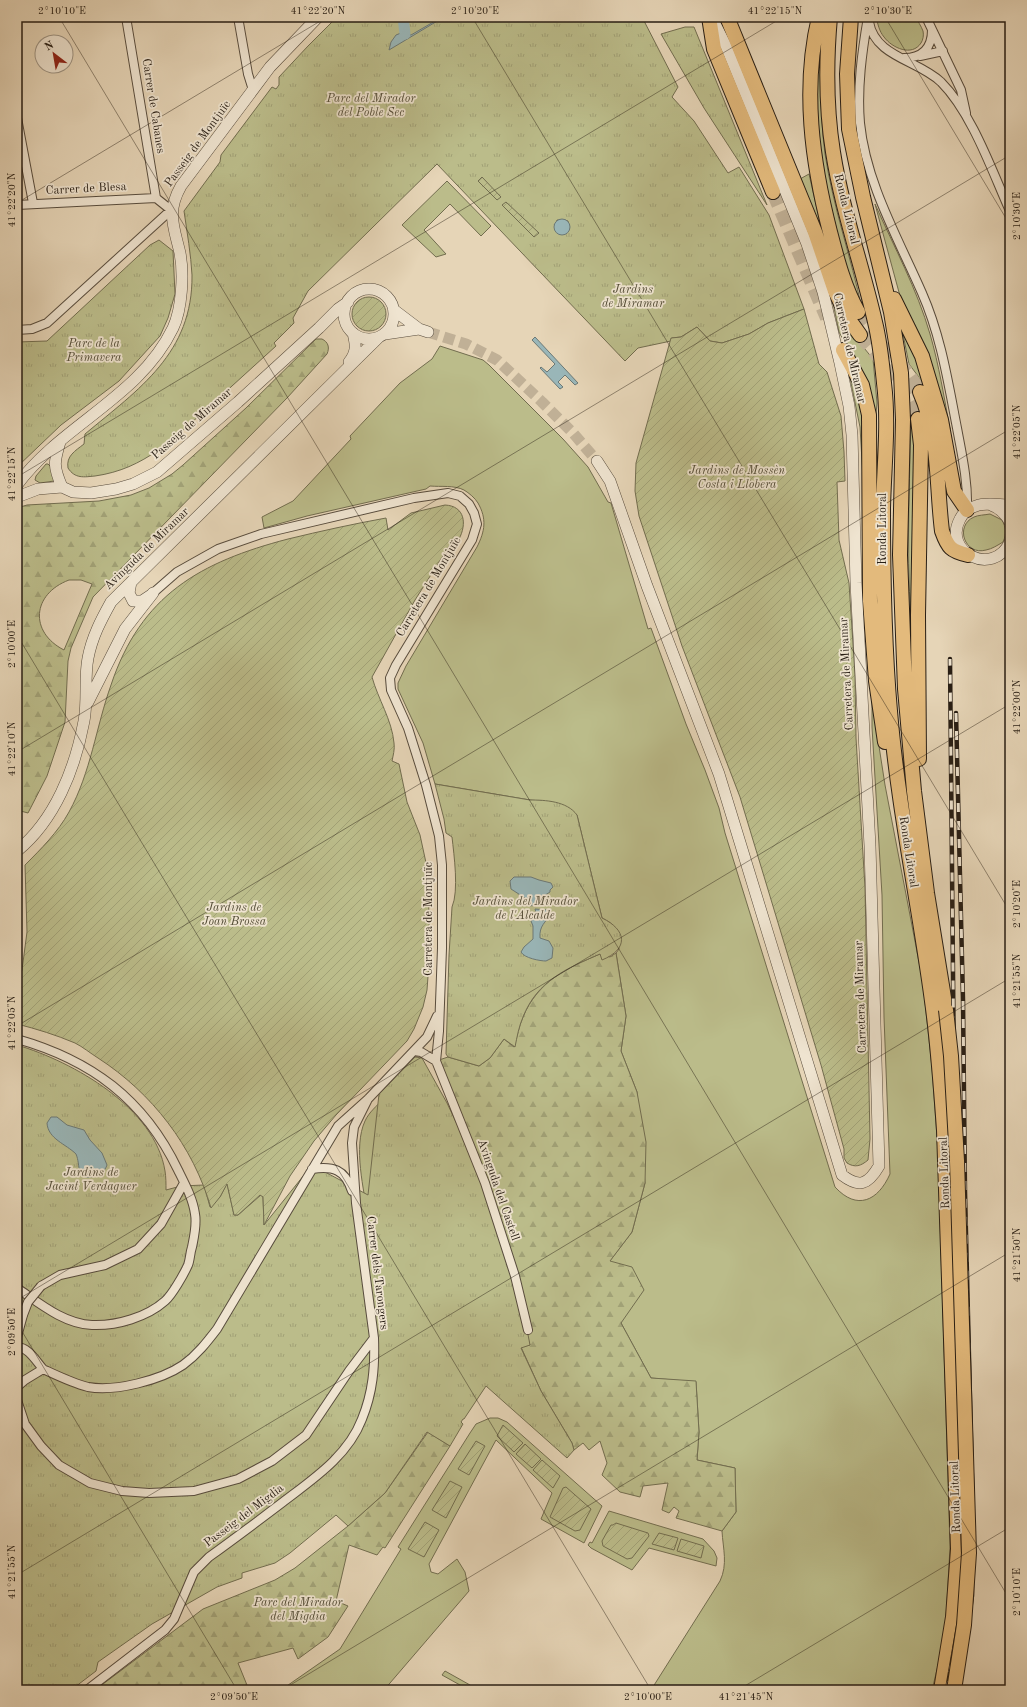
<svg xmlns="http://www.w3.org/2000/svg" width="1027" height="1707" viewBox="0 0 1027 1707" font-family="'Old Standard TT',serif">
<defs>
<pattern id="forest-firs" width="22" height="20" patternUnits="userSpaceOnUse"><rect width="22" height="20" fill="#bbbc8a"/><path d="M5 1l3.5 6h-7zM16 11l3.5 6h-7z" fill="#a1a176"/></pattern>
<pattern id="park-tufts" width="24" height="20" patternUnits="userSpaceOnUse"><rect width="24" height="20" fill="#bbbc8a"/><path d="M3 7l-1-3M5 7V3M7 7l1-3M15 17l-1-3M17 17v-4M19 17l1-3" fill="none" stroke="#a1a176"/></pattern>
<pattern id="garden-furrows" width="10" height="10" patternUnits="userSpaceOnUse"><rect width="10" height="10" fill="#bbbc8a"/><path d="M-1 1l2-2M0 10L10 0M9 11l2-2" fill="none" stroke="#a1a176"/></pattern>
</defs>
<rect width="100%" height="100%" fill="#e6d5b7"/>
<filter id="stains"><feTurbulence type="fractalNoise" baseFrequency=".005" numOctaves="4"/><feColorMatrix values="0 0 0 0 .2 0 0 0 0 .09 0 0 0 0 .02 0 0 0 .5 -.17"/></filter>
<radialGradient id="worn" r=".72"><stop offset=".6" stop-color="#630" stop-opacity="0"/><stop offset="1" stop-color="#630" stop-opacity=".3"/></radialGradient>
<path fill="#bbbc8a" stroke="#726d4f" d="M822,17c-1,46 -3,92 3,137 8,53 26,103 37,155l-15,-36 -26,-109 -6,-86z
M876,17h39c3,4 6,9 8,14 1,4 0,9 -2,12 -9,14 -29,5 -37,-6 -5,-6 -6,-13 -8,-20z
M809,174l15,66 -24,-61z
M447,181l44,45 -10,10 -31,-32 -26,26 22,24 -10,3 -34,-32z
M875,204c19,43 42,85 55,130 9,31 14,63 20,95l-20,-69 -23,-46 -7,-18z
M833,303l10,19 30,37 4,44 -2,22 -12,-49 -24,-44z
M903,334l13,19 14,46 -12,-23 -9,-12z
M440,346l43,14 6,5 74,74 25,28 20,35 3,1 37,126 3,-1 35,96 19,46 14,38 6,25 110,354c22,24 43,14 55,-13l-6,-157 -2,-122 -10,-168v-26l13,84 38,198 9,85 6,84 12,395 -4,71 -4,31 -10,41h-281l69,-109c8,-17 3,-32 2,-50l14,-19 -1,-44 -38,-8 2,-28 -3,-50 -45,-4 -30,-55 -12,-61 23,-30 13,-49 -8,-91 -16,-41 5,-35 -10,-63 3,-4c-2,-18 1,-22 -17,-31l-25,-103 -15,-10 -10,-3 -22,-2 -95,-16 -12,-41 -25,-54v-6l8,-17 71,-119c8,-16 10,-28 1,-44 -3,-5 -9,-10 -14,-13 -10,-5 -23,-3 -34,-4l-4,3 -119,27 -43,12 -2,-11 31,-16 58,-62 -1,-3 50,-53 32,-24z
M849,373l9,16 6,33 -1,56 -3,-51z
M911,422l5,19 -3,207c-7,-75 -4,-151 -2,-226z
M46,464h2l3,3 3,14 -14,2 -5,-3 1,-4z
M990,514l12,6c4,8 5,13 1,22 -5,3 -11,7 -17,8 -21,6 -32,-24 -12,-33 4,-2 11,-2 16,-3z
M383,1099l-15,118c-4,-27 -15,-70 -3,-96 4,-9 12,-15 18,-22z
M490,1418h8l9,4 95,84 -18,37 -43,-24 11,-26 -56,-53 -67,124 2,8 7,2 19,-15 8,13 4,19 -85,99h-103l59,-41 61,-100 -3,-2 72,-114 6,-9z
M609,1511l94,28 11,12 3,7 -1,8 -67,-18 -17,22 -41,-22 -3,-3 2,-3 2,1z
M445,1671l25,14 6,5h-7l-27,-15z"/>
<path fill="url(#forest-firs)" stroke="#726d4f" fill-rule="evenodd" d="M316,339h6c6,3 8,8 5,15l-40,44 -194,199 -22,51 -3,13 -3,61 -18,54 -19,37 -11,-3v-302l10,-3 72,-4 32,-6 18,-7 23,-14 11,-9 63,-57zM69,580h12l11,4 -28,66c-35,-18 -32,-56 5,-70z
M616,953l10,63 -5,35 16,41 9,50 -1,41 -13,49 -22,29 22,6 12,23 -23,33 30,55 45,3 3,51 -2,28 38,8 1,44 -14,19 -46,-13 3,-7 -5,-4 -5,6 -7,-3 6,-27 -25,3 -3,11 -20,-5 -18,-17 5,-12 -7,-22 -11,9 -6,-7 -9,7 -2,-7 -31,-52 -20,-44 9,-2 -94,-284 12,-4 31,9 11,-8 14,-19 10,8c3,-10 5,-21 9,-30 15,-36 44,-49 77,-63l10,3z
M428,1432l22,14 -65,102 -2,-1 -6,8 -28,-10 -13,56 12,5 -20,31 -30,22 -5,-11 -55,15 11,27h-154l108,-81 72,-29 20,-12 53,-42 37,-33z"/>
<path fill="url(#park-tufts)" stroke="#726d4f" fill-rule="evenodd" d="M337,17h305l36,70 -6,10 22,24 34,52 11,-6 30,48 35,94 -36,14 -19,11 -27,9 -12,-2 -13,-14 -16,10 -9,1 -1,3 -33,7 -13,13 -188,-197 -129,127 -15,27 1,5 -20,20 2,3c-22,20 -44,40 -66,60 -36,32 -65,63 -115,70 -11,1 -20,3 -27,-8 -2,-12 7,-17 16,-24l1,-10c54,-45 108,-81 107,-159 -1,-20 -5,-43 -8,-64l36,-49 1,-7 51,-68 4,2 3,-4v-8l29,-31zM557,220h8l3,1 1,8 -14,-3z
M685,27h9l73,178 -63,-97 -43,-74z
M159,240l14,11 2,43 -7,24 -8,18 -41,45 -58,44 -44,42v-125l30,-1 103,-96z
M435,784l95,16c15,0 37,1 47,15l25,103c25,12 27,31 0,42l-2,-6c-33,14 -63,27 -77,63 -4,9 -6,20 -8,30l-11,-8 -14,19 -11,8 -31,-9 -2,-3 3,-99 3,-48c7,-16 2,-52 0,-70l-6,-4 -2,-14z
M17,1045c57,17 138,63 148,126 1,6 1,13 1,19l15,-4 23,-1 6,22 10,-10 7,-14 7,32h4l23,-20 2,2 1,28 48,-60 56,30 11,-101 36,-37 7,1 25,45 38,80 40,136 5,26 -9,3 20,43 31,52 2,7 -7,8 -81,-72 -22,33h-1l-2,3 2,2 -13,22 -23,-14 -42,61 -37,33 -12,-11 -46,38 -15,10 -33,10v5l-25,9 -65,37 -54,38 -2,9 -25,19h-54z"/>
<path fill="url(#garden-furrows)" stroke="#726d4f" d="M482,177l19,20 -4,3 -19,-19z
M506,202l33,31 -5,4 -32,-32z
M352 314a17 17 0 1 1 34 0a17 17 0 1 1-34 0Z
M804,309l15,55 8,8 14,44 3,36 1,29 -8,1 2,58 10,43 6,92 1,63 9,150 5,251 -2,21c-7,6 -13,8 -21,3l-3,-5v-9l-23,-84 -81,-268 -58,-151 -43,-130 -4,-25 1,-28 35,-125 10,-1 16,-10 13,14 12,2 27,-9 19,-11z
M445,505c20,1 22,19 14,34l-6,1 -38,60 -43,77c6,22 20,43 22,66 1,6 -1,13 -2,18l7,3 8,38 13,33 8,37 1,48 1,29 -3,41 -4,17 -9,22 -7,12 -71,74 -22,26 -24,35 -26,49 -1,-28 -3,-2 -22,20h-4l-7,-31 -7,13 -9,11c-18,-62 -59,-115 -113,-150 -8,-5 -15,-11 -23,-15 -19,-8 -38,-14 -58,-19v-41l5,-13 5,-38 -2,-67c16,-16 33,-33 44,-53 22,-40 27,-85 42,-127 30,-90 89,-123 177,-146 33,-8 65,-15 98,-21l2,12 23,-17z
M503,1425l20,18 -9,9 -17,-16z
M476,1441l9,5 -16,29 -11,-6z
M525,1444l16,15 -9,9 -16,-14z
M542,1460l18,16 -7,12 -20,-18z
M450,1481l12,6 -16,31 -14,-8z
M566,1487l25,22 -11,21 -5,1 -25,-14 13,-29z
M425,1522l14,8 -15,27 -16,-8z
M616,1523l32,10 1,3 -17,22 -5,1 -24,-13 -1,-5 9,-16h2z
M659,1533l19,5 -4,12 -22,-6z
M681,1539l23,7 -3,12 -24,-7z"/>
<path fill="#99b6b8" stroke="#6c7976" d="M442,17h2l-55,33 2,-8 5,-7 5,-2 10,2z
M554 227a8 8 0 1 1 16 0a8 8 0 1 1-16 0Z
M535,337l43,46 -3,2 -10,-10 -7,7 5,5 -3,2 -20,-21 1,-1 6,5 8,-8 -23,-24z
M514,877h17l8,3 12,3 2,4 -3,3v2l-11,7 1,4 -10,3 -4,-3 -1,-5 -14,-9 -1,-8z
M535,909l14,1 1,4c-4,9 -11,11 -10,24l9,3 4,7 -1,10 -6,3c-6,0 -22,-3 -25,-9l3,-5 9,-8v-13l-2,-5 6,-5z
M51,1117h6l10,8 17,5 6,10 12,13 5,12c-2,6 -6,9 -12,11 -20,6 -14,-11 -19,-22 -10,-10 -28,-15 -29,-31z"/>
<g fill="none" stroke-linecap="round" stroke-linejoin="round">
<path stroke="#99b6b8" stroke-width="11" d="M403,17l2,17"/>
<path stroke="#c0b096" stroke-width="11" stroke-dasharray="11 5.5" stroke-linecap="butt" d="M428,332l38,12 31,16 45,42 31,31 24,28"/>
<path stroke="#c0b096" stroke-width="14" stroke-dasharray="14 7" stroke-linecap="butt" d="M773,192l54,126
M858,312c19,28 45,51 62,80
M860,335c22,26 46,52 58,84"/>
<g stroke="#584c3d" stroke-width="10">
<path id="minor" d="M126,17l30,181
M238,17l10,57 5,16
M868,17c-6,35 -11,71 -8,106 6,60 38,115 62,170 19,43 26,89 35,135 5,27 11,53 10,81
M926,17l35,73 5,23
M869,22c6,35 49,38 72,60 31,31 51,89 69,129
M920,56l23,-5
M904,58c18,0 28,-10 28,-28
M17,118l16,85
M17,205l139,-7
M17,330l15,-1 15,-6 124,-113 -15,-12
M153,593l24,-21 41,-23 43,-15 153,-36 34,-5 12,3 9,8 5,9 3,11 -5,16 -76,125 -6,13 1,12 17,38 18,57 13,51 3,29v83l-3,83 -3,30 49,122 30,93 13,54
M17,1039c74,21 127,60 161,131 7,14 15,29 17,44 2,11 -1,23 -3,33 -2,6 -2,13 -4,18 -4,9 -16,30 -23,36 -18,16 -48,25 -73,24 -28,-1 -53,-22 -75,-37
M414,1051l7,1 15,9
M312,1169c21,-3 33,0 40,22
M41,1286l19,-11 45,-10 33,-16 23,-25 23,-41
M17,1337l6,-22
M17,1347c11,0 19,14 26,22
M17,1387l8,-7 18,-11c15,7 29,14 45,18 27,5 73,-7 95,-22 14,-10 24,-23 34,-36l121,-203 30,-27 59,-62 10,-21
M17,1400l8,24 16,22 18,19 31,18 32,8 27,2 45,-2 44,-12 34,-18 34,-26 43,-64 25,-33 -18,-135 -4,-60 2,-16 14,-28
M87,1690l78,-60 9,-11 20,-47 15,-15c25,-18 49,-36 74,-55 30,-23 65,-46 79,-83 11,-27 13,-52 12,-81"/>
</g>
<g stroke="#584c3d" stroke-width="12">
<path id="tertiary" d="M344 314a25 25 0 1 1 50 0a25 25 0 1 1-50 0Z
M394,310l25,19
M385,334l34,-5 9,3
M349,362c8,-10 7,-17 4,-29
M60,442c-6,20 -7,24 2,45
M597,461l13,20 37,105 72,188 123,401c17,13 26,10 37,-9l-9,-320 -14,-263 -4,-148 -3,-29 -9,-43 -17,-71 -16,-48 -81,-198 -14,-28
M17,485c44,-60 123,-88 156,-157 9,-19 11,-54 7,-75 -6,-26 -14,-41 1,-67l89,-119 48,-50
M17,497l21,-8 24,-2 11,5 18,1 25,-4 17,-5 24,-12 81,-70 81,-74 19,-19 10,-7
M991,505c9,3 14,8 19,17
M1010,505c-11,0 -24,-3 -34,1 -7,2 -13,7 -16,13 -18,33 33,59 50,23
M131,582l-2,11 4,8h9l9,-6
M88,702l37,-73 28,-36
M17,851c38,-31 58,-82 67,-130 4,-21 0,-43 4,-63 4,-21 13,-38 23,-56l268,-265"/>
</g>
<g stroke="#281e14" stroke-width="16">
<path id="trunk" d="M709,17l5,32 59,143
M727,17l88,215 20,59 13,27 12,17
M819,17c-17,71 -7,145 11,215 7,27 14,55 28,80
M830,17c-4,45 -4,91 3,135 9,58 29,113 42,170 5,20 7,41 9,61 5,41 0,83 -1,125 0,67 1,135 7,203 8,97 29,193 42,290 6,43 9,86 12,129l14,419 -5,68 -12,73
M851,17l-4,57 2,55 14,68 28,115 10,61 2,47 -3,135 5,134 9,102 13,102 19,117
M894,299l28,57 19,64 13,71 13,19
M843,350l19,35 7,30 1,186 6,80 9,61
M920,392c20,45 16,91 22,139 6,17 9,20 26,24
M918,419l3,26 -3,170 1,144"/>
</g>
<use href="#minor" stroke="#efe4d0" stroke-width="8"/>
<use href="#tertiary" stroke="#efe4d0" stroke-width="11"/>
<use href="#trunk" stroke="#e3ba7c" stroke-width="14"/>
<g stroke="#281e14" stroke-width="4.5">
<path id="rail" d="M956,713l7,287 2,192 7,290v114l-8,58 -8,36
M947,1690l17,-97 -4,-187 -4,-120 -6,-627"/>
</g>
<use href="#rail" stroke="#efe4d0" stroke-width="3" stroke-dasharray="9" stroke-linecap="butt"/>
<g stroke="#584c3d" stroke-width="10" stroke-linecap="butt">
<path id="minor-bridge" d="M23,1315l5,-13 13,-16"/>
</g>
<g stroke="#281e14" stroke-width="16" stroke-linecap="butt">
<path id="trunk-bridge" d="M946,1010l5,46 6,105 12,392 -5,72 -10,65"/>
</g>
<use href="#minor-bridge" stroke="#efe4d0" stroke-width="8"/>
<use href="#trunk-bridge" stroke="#e3ba7c" stroke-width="14"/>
</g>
<path fill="none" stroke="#281e14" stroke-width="1" stroke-opacity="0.45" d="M59,17l951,1583M472,17l538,895M885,17l125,208M17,203l310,-186M17,477l766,-460M17,635l634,1055M17,752l993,-597M17,1026l993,-597M17,1300l993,-596M17,1323l220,367M17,1575l993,-597M282,1690l728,-438M738,1690l272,-163"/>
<g text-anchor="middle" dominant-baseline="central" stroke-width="3.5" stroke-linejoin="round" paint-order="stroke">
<g font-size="12" font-style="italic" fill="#544d37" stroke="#efe4d0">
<text x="371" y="99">Parc del Mirador<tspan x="371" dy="14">del Poble Sec</tspan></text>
<text x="633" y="290">Jardins<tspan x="633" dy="14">de Miramar</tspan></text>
<text x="94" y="344">Parc de la<tspan x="94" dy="14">Primavera</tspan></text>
<text x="737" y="471">Jardins de Mossèn<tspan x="737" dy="14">Costa i Llobera</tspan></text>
<text x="525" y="902">Jardins del Mirador<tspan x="525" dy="14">de l'Alcalde</tspan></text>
<text x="234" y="908">Jardins de<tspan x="234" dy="14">Joan Brossa</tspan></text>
<text x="91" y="1173">Jardins de<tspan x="91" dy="14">Jacint Verdaguer</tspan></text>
<text x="298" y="1603">Parc del Mirador<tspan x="298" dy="14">del Migdia</tspan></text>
</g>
<g font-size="12" fill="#281e14" stroke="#efe4d0">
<text transform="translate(153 106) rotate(81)">Carrer de Cabanes</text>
<text transform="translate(198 144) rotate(-54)">Passeig de Montjuïc</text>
<text transform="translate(86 189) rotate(-3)">Carrer de Blesa</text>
<text transform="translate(846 209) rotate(76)">Ronda Litoral</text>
<text transform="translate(849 348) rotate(77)">Carretera de Miramar</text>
<text transform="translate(192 424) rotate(-41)">Passeig de Miramar</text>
<text transform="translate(883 529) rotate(-90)">Ronda Litoral</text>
<text transform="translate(147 549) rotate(-44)">Avinguda de Miramar</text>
<text transform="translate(429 587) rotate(-59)">Carretera de Montjuïc</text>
<text transform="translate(847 674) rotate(-93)">Carretera de Miramar</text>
<text transform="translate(908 852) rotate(81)">Ronda Litoral</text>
<text transform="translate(429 919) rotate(-90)">Carretera de Montjuïc</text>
<text transform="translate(861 997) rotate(-92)">Carretera de Miramar</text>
<text transform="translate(945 1173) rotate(-92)">Ronda Litoral</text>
<text transform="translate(498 1190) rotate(71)">Avinguda del Castell</text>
<text transform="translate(377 1273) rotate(83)">Carrer dels Tarongers</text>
<text transform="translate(956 1497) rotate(-92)">Ronda Litoral</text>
<text transform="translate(244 1516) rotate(-37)">Passeig del Migdia</text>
</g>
</g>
<rect width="1027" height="1707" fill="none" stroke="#e6d5b7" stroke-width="44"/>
<g transform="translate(54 54) rotate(329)"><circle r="19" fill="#efe4d0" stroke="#9f9585"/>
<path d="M0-3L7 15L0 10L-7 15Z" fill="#8f2418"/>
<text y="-6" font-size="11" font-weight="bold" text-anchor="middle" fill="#281e14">N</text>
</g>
<rect x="22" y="22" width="983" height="1663" fill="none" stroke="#281e14" stroke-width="1.5"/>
<g font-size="10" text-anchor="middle" fill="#281e14">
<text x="62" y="14">2°10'10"E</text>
<text x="318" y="14">41°22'20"N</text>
<text x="475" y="14">2°10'20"E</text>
<text x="775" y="14">41°22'15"N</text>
<text x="888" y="14">2°10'30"E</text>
<text transform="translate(11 200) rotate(-90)" y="4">41°22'20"N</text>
<text transform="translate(1016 216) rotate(-90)" y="4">2°10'30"E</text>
<text transform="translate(1016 432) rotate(-90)" y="4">41°22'05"N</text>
<text transform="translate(11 474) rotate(-90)" y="4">41°22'15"N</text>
<text transform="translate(11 644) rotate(-90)" y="4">2°10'00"E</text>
<text transform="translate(1016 707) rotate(-90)" y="4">41°22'00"N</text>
<text transform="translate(11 749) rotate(-90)" y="4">41°22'10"N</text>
<text transform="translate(1016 904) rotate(-90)" y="4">2°10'20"E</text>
<text transform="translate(1016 981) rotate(-90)" y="4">41°21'55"N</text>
<text transform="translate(11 1023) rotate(-90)" y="4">41°22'05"N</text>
<text transform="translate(1016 1255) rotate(-90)" y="4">41°21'50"N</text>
<text transform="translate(11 1332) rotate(-90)" y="4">2°09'50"E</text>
<text transform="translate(11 1572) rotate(-90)" y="4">41°21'55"N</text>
<text transform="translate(1016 1592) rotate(-90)" y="4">2°10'10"E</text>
<text x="234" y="1700">2°09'50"E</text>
<text x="648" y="1700">2°10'00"E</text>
<text x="746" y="1700">41°21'45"N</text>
</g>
<rect width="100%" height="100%" filter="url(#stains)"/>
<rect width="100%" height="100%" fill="url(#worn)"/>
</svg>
